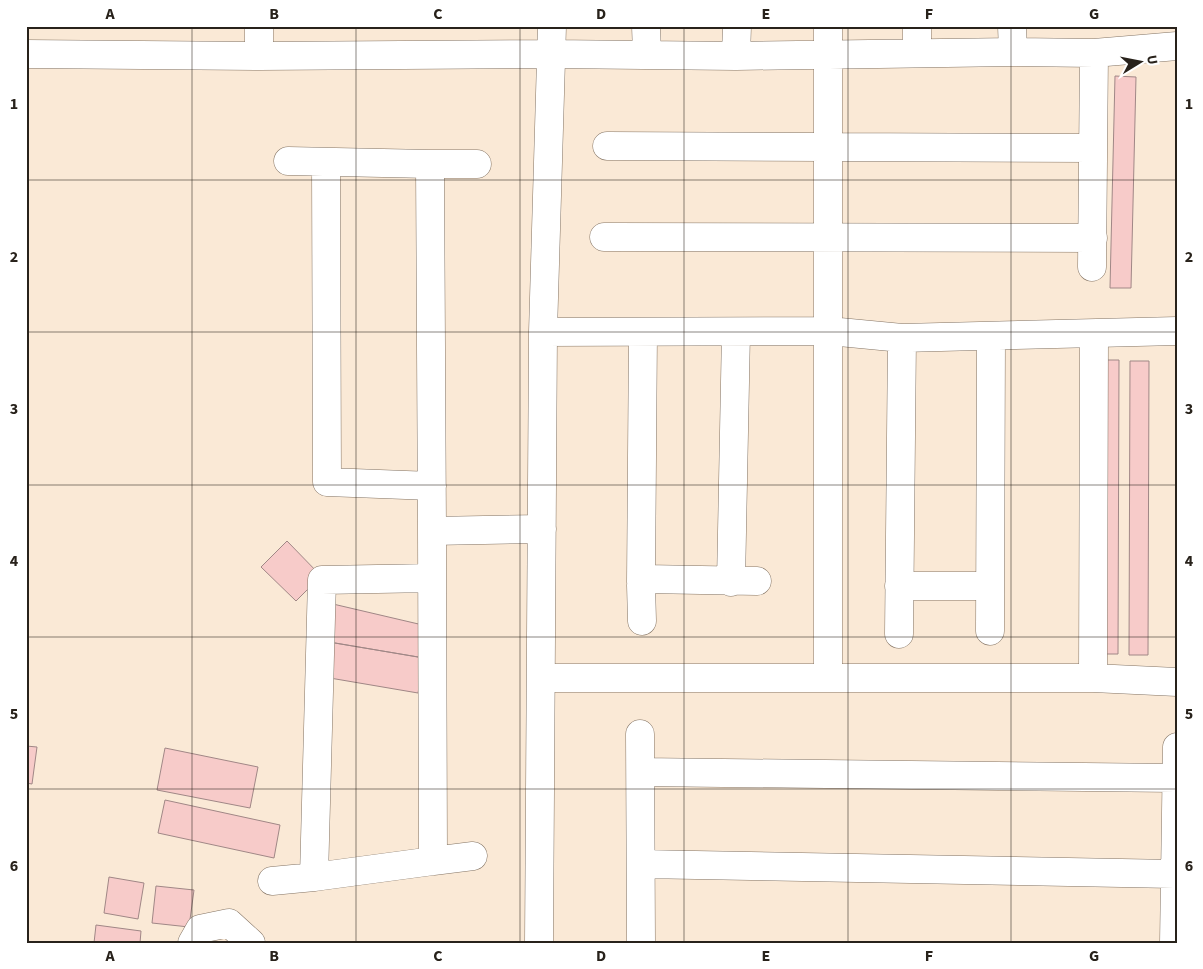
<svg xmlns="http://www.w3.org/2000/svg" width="1203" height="969" viewBox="0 0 1203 969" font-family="'Source Sans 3',sans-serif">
<rect width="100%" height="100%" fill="#fae9d6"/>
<path fill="#f7cbc9" stroke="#a08786" d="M1115,76l21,1 -5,211h-21z
M1099,360h20l-1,294h-19z
M1130,361h19l-1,294h-19z
M287,541l34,35 -25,25 -35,-34z
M333,604l94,22 -3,32 -95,-16z
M329,642l95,16 -6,35 -94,-16z
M26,746l11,1 -5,37 -6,-1z
M165,748l93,19 -8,41 -93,-18z
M165,800l115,25 -6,33 -116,-25z
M109,877l35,6 -6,36 -34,-6z
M156,886l38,4 -5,37 -37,-4z
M96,925l45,6 -1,12h-46z"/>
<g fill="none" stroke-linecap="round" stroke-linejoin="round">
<g stroke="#847464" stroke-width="29">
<path id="minor" d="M646,26l1,28
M828,26v652
M1012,26l1,26
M917,53v-27
M26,54l233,2 292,-2 185,2 277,-4 81,1 83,-7
M259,56v-30
M736,56l1,-30
M607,146l486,2
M288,161l142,3 2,367 110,-2
M326,162l1,320 105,4
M430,164h47
M604,237l489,1
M1092,267l2,-214
M543,332l286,-1 73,7 275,-7
M432,531l1,330 -119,16 8,-297 110,-2
M641,582l2,-250
M731,582l5,-250
M899,586h91
M642,621l-1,-36 4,-6 112,2
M990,631l1,-294
M899,634l3,-296
M542,678h551l84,4
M1093,678l1,-344
M640,734l1,209
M641,772l534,6
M433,861l40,-5
M641,864l533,10
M272,881l42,-4
M192,943l8,-14 29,-6 22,20
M539,943l4,-611 9,-306
M1174,943l3,-196"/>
</g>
<use href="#minor" stroke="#fff" stroke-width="28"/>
</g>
<path fill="none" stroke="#28221b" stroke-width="1" stroke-opacity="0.55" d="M192,26v917M356,26v917M520,26v917M684,26v917M848,26v917M1011,26v917M26,180h1151M26,332h1151M26,485h1151M26,637h1151M26,789h1151"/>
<rect width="1203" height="969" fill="none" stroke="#ffffff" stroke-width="55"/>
<g transform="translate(1140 62) rotate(80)" stroke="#ffffff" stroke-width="4" paint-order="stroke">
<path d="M0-4L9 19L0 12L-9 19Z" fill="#28221b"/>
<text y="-8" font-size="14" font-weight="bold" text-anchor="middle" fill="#28221b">U</text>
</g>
<rect x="28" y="28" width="1148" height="914" fill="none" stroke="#28221b" stroke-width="2"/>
<g font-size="16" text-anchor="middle" font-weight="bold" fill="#28221b">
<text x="110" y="19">A</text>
<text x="274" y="19">B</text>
<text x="438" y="19">C</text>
<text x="601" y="19">D</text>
<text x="766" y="19">E</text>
<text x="929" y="19">F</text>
<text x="1094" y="19">G</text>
<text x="14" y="109">1</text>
<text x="1189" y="109">1</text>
<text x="14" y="262">2</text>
<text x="1189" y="262">2</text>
<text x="14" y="414">3</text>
<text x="1189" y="414">3</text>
<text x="14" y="566">4</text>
<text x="1189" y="566">4</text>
<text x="14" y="719">5</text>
<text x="1189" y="719">5</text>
<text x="14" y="871">6</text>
<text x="1189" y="871">6</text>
<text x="110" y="961">A</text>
<text x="274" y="961">B</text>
<text x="438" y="961">C</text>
<text x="601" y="961">D</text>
<text x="766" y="961">E</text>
<text x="929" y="961">F</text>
<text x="1094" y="961">G</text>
</g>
</svg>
